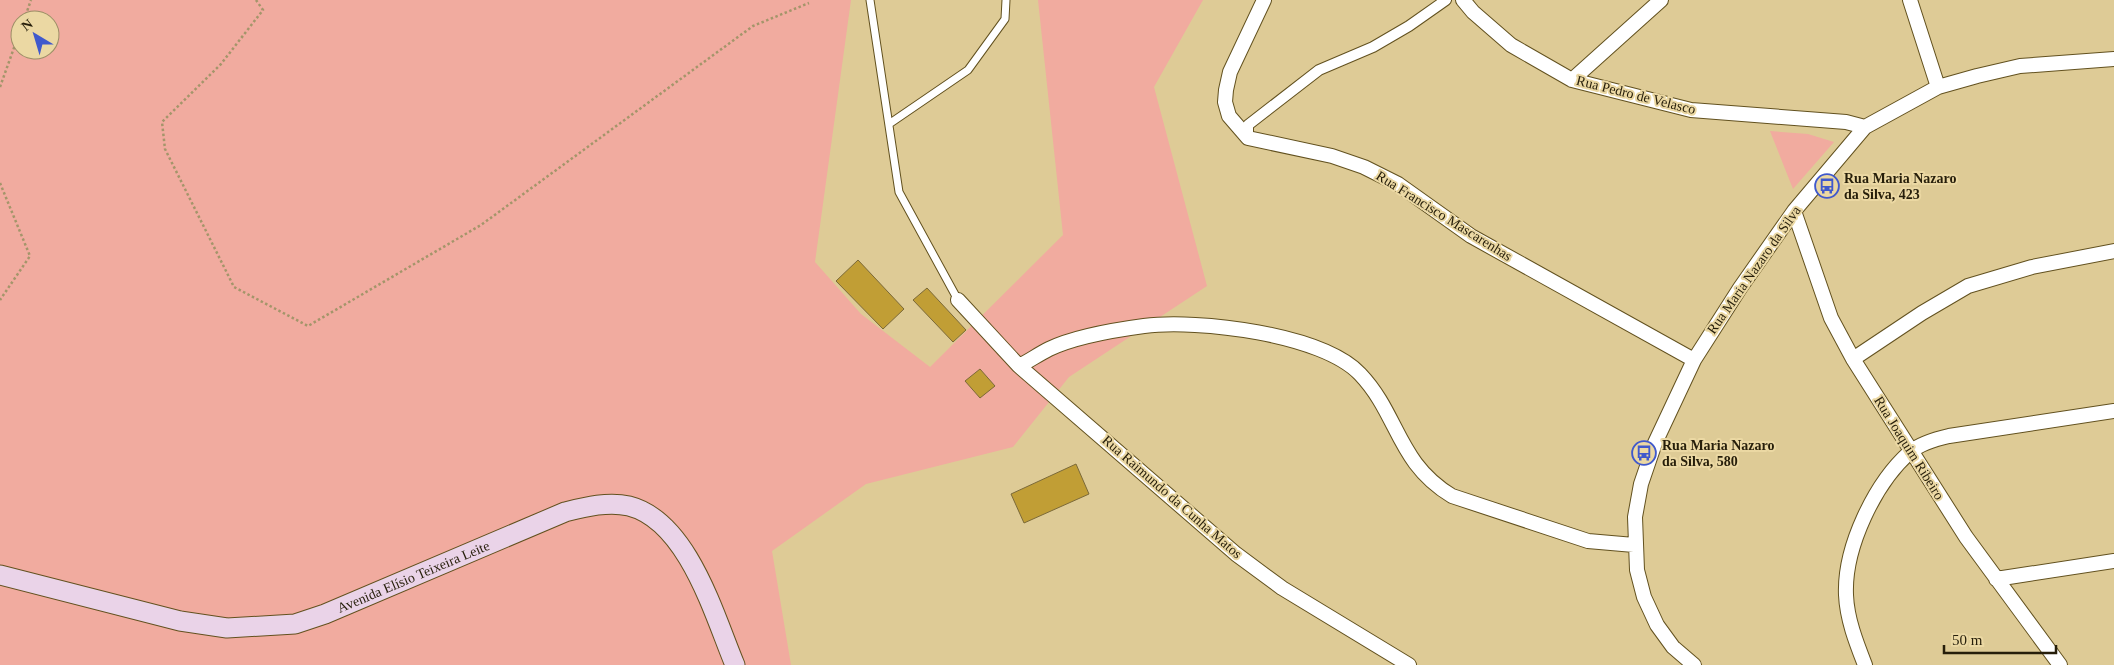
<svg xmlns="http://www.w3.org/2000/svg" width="2114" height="665" viewBox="0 0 2114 665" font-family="'Times New Roman',serif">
<rect width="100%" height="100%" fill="#decb96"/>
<path fill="#f1ab9f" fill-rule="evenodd" d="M0,0h851l-36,262 46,52 69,53 133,-132 -25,-235h165l-49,87 53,199 -138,91 -56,70 -147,37 -94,67 19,114h-791zM20,20h30v30h-30z
M1770,131l38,3 26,8 -41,47z"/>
<path fill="#c19e35" stroke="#7b6938" d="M858,260l46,49 -21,20 -47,-48z
M927,288l39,42 -13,12 -40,-42z
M980,369l15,17 -15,12 -15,-17z
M1076,464l13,30 -65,29 -13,-29z"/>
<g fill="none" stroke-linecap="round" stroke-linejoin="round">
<g stroke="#62511f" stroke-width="9">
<path id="service" d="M870,0l29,192 59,108
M889,124l79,-54 37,-51 1,-19"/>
</g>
<g stroke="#62511f" stroke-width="12">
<path id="pedestrian" d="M1248,138v-13l71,-55 54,-23 36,-21 37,-26"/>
</g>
<g stroke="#62511f" stroke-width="16">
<path id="minor" d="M1264,0l-34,72 -4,18 -1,12 4,14 19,22 84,18 32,11 34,17 73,52 223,124
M1463,0l10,12 38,33 61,35 119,30 155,12 19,5
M1910,0l28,87
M1572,80l89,-80
M1794,211l37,107 22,41 113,178 94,128
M958,300l61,66 217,188 46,34 127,77
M1853,359l69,-46 46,-27 64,-19 82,-16
M1019,366c10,-5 20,-12 30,-17 27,-13 65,-19 95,-23 54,-7 178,8 216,48 39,41 37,89 92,122l136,45 46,4
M1996,579l118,-18
M1694,665l-21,-18 -16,-22 -13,-28 -7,-27 -2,-53 6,-33 14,-41 39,-83 46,-72 54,-77 71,-84 73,-40 39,-11 43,-10 94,-7
M1865,665c-9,-23 -18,-46 -19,-70 -2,-48 29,-112 64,-143 11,-9 26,-13 39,-16l165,-25"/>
</g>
<g stroke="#62511f" stroke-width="21">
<g id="secondary">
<path id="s1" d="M0,575l180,46 47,7 68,-4 30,-10 240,-102c20,-5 43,-11 64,-6 59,15 85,109 106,159"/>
</g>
</g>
<path stroke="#a4956a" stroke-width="2.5" stroke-dasharray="2.5 2.5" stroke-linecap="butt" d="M256,0l7,10 -42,54 -59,58 3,27 69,138 74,39 173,-101 272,-199 56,-23
M24,20l7,-20
M0,87l20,-56
M0,183l30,73 -30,44"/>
<use href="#service" stroke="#fff" stroke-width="7"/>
<use href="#pedestrian" stroke="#fff" stroke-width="10"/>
<use href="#minor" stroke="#fff" stroke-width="14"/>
<use href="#secondary" stroke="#ead3e8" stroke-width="19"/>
</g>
<defs>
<g id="bus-ring" transform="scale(1.25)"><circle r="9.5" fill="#ebd8a3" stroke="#4059cc" stroke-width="1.5"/><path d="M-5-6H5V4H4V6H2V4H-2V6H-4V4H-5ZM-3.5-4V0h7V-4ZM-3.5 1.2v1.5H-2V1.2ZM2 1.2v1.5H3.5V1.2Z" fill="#4059cc"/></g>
</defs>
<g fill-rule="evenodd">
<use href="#bus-ring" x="1827" y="186"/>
<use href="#bus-ring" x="1644" y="453"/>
</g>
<g text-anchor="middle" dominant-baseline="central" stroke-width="4" stroke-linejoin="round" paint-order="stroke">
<g font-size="14" fill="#261e0a" stroke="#ebd8a3">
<text transform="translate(1636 95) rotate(14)">Rua Pedro de Velasco</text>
<text transform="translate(1444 216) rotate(32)">Rua Francisco Mascarenhas</text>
<text transform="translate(1754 270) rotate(-55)">Rua Maria Nazaro da Silva</text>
<text transform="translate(1909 448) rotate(58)">Rua Joaquim Ribeiro</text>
<text transform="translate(1172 497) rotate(41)">Rua Raimundo da Cunha Matos</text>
<text stroke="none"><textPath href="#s1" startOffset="429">Avenida Elísio Teixeira Leite</textPath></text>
</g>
<g font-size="14" font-weight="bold" fill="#261e0a" stroke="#ebd8a3" text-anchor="start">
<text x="1844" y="178">Rua Maria Nazaro<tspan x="1844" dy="16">da Silva, 423</tspan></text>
<text x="1662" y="445">Rua Maria Nazaro<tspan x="1662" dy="16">da Silva, 580</tspan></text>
</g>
</g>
<g transform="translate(35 35) rotate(322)"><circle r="24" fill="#ebd8a3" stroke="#9c8e66"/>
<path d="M0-4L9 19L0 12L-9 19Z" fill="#4059cc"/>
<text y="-8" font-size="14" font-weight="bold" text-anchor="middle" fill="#261e0a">N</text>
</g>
<path d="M1944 645v8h112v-8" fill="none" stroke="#261e0a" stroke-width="2.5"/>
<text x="1952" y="645" font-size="15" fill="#261e0a" stroke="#ebd8a3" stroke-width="4" paint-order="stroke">50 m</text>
</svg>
